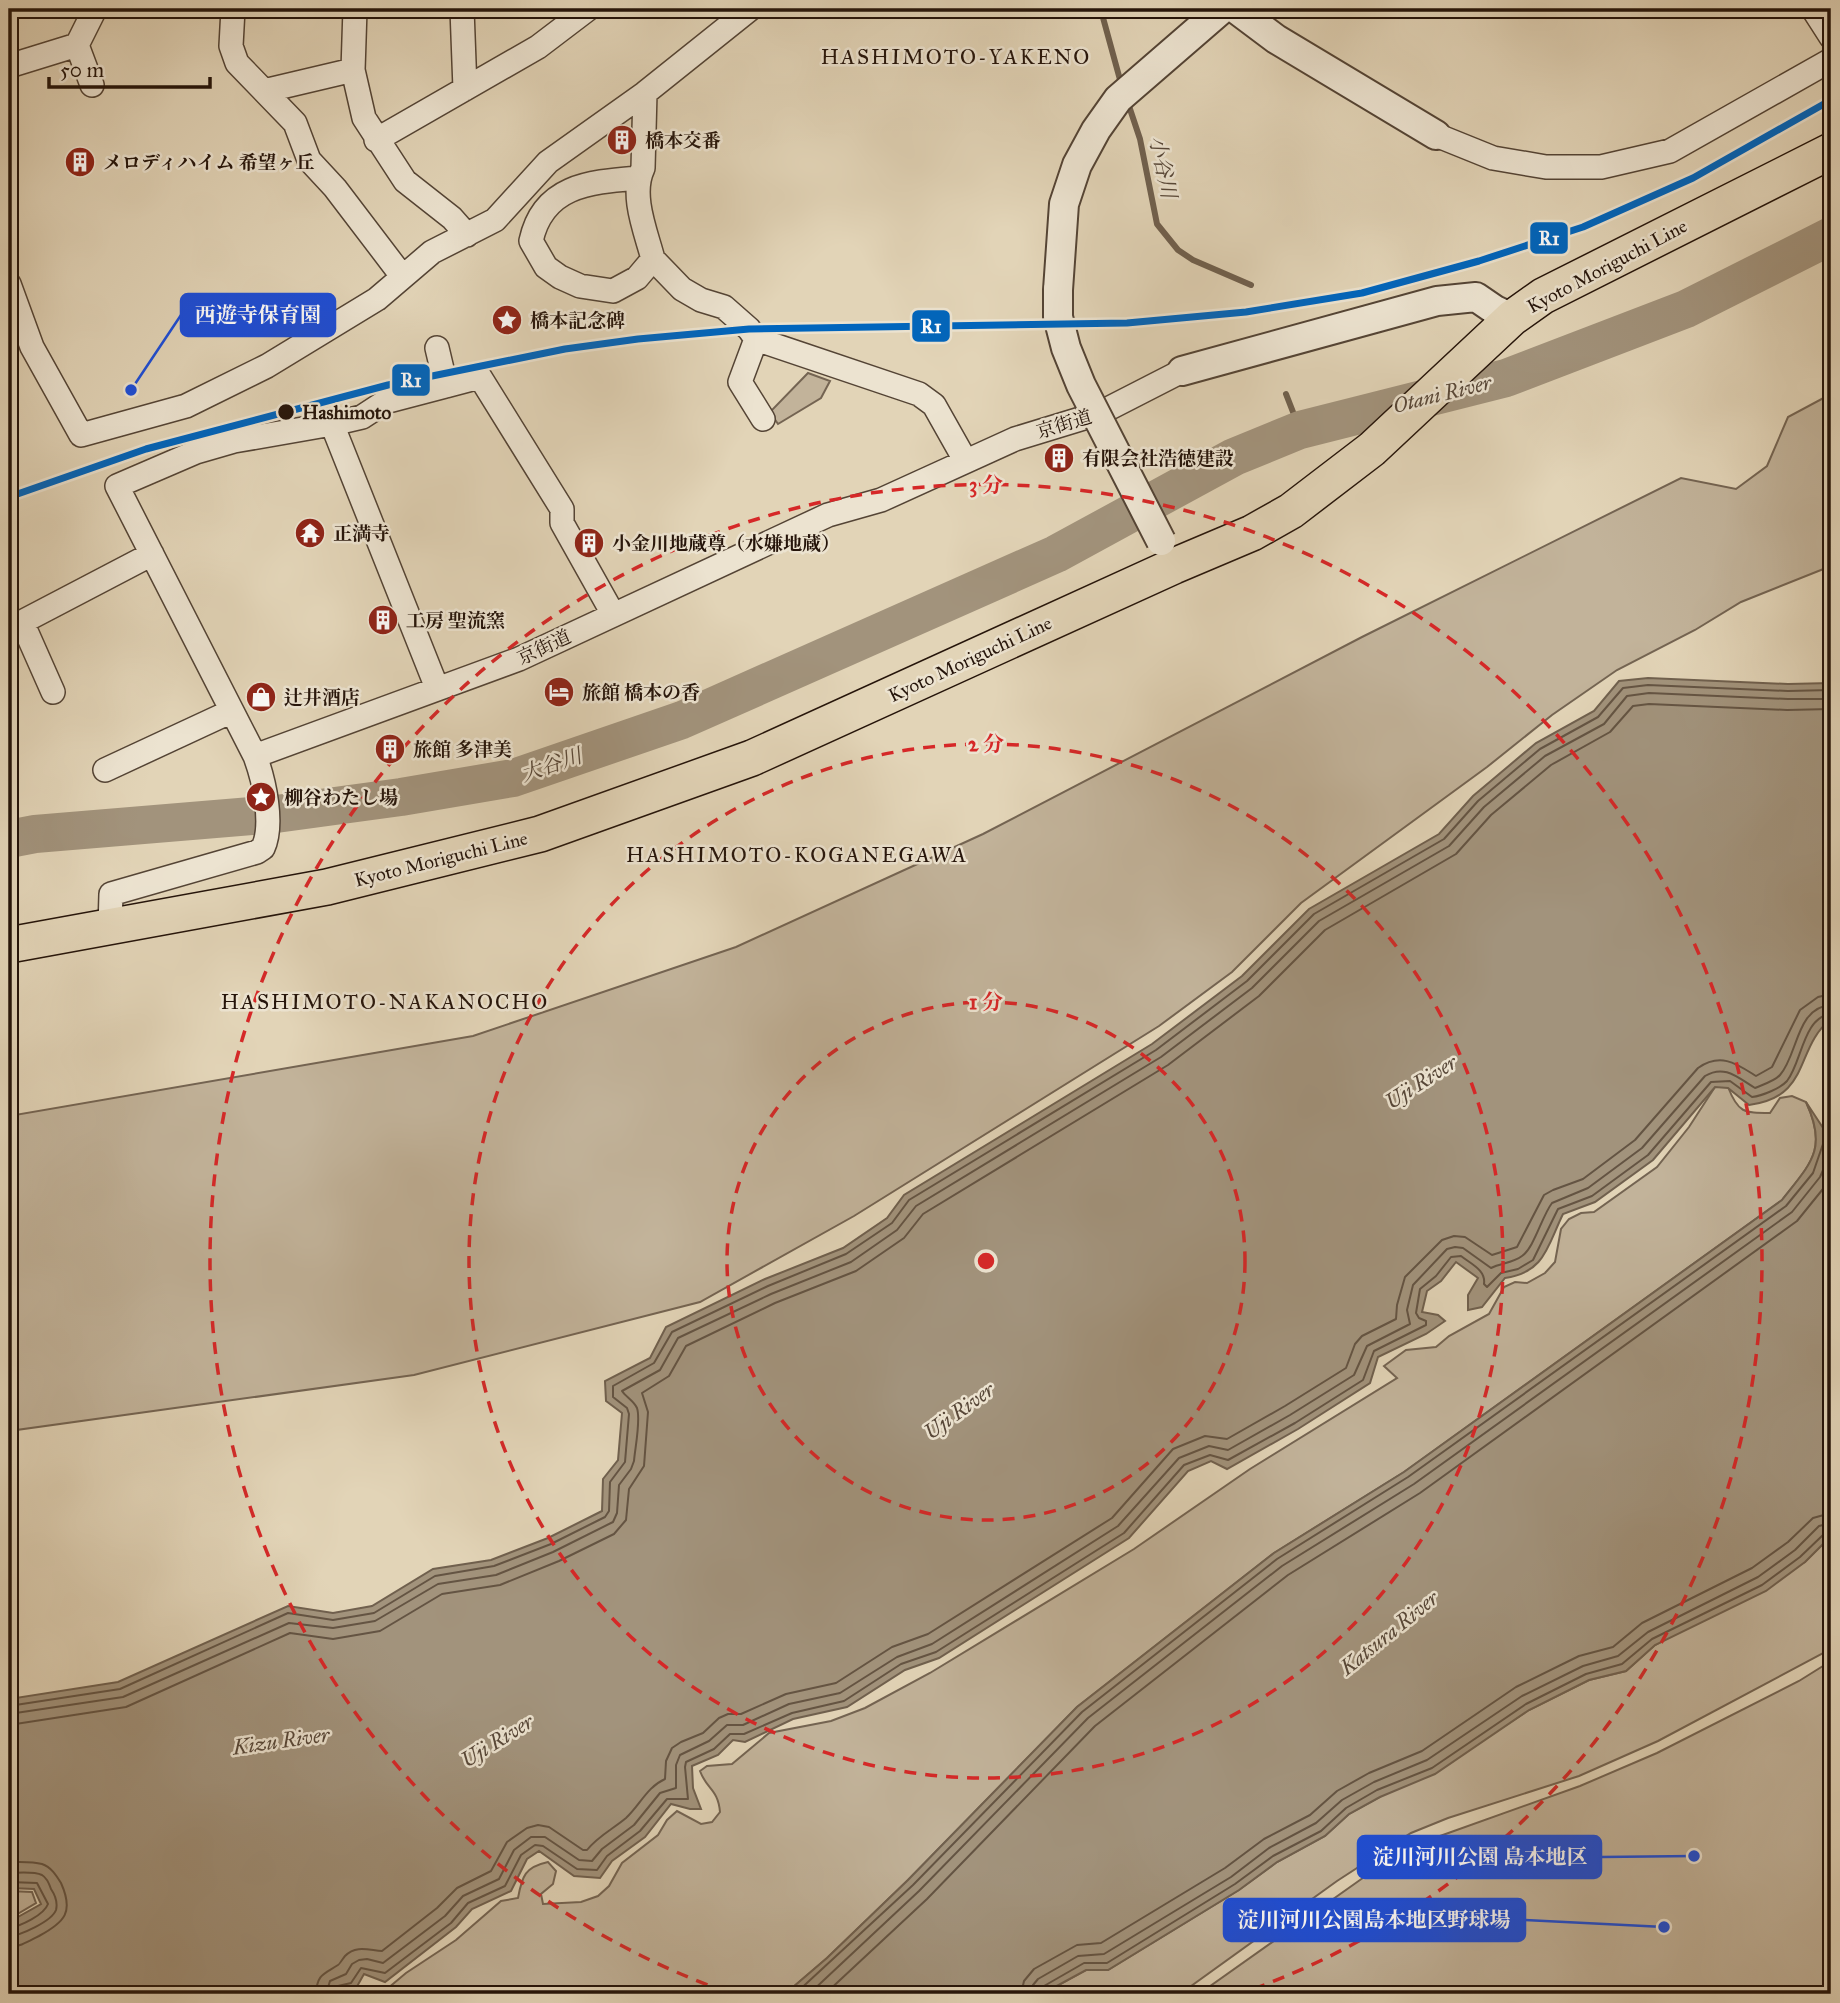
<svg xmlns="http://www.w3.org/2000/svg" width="1840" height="2003" viewBox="0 0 1840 2003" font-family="'IM FELL Great Primer','Noto Serif JP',serif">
<rect width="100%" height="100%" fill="#e2d4b7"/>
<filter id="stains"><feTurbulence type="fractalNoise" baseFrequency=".00286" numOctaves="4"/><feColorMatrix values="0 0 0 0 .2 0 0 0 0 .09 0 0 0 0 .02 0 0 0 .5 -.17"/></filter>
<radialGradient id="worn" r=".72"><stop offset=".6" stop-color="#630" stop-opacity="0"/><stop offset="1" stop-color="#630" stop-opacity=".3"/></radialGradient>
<path fill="#c2b39a" stroke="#746452" stroke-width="2" d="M808,373l22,8 -9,17 -43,26 -8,-12z
M1831,394v172l-90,36 -46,28 -78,40 -65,45 -65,52 -186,136 -69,69 -73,54 -305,190 -154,86 -286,73 -405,56v-315l464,-80 263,-89 247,-113 379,-197 319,-159 55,11 31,-23 21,-49z
M1715,1087h13c10,26 16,26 42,26l10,-15 12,-2 14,6c22,47 5,61 -24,98l-378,272 -130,81 -197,154 -169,173 -81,78 -42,36h-404l25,-21 50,-33 45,-39 17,-3c4,-22 7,-31 30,-36l8,9 -3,13 -12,10 2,10 38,-2 17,-6 11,-10 13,-23 36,-28 9,-15 10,-9 24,13 11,-2 8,-10c-2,-23 -13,-22 -20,-41l7,-5 25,-2 37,-31 62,-12 34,-13 65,-35 204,-124 116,-80 147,-91 -13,-12 22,-16 30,-3 13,-11 40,-22 15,-27 11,-5 12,1 18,-10 10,-11 6,-33 8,-10 12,-6 13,-1 63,-45 32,-40z
M1831,1536v113l-173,92 -79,35 -131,42 -37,15 -74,48 -157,113h-138l44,-24h22l131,-80 38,-28 48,-26 24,-22 137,-76 43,-28 60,-30 37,-9 29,-26 150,-83z
M1831,1661v333h-632l192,-136 49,-22 140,-50 77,-33 142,-72z
M9,1891l23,1 4,11 -27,16z"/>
<path fill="#a2937c" stroke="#70604e" stroke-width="2" d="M1648,678l140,6 43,-1v336c-37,29 -19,78 -82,86l-21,-17 -13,-1 -62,73 -58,42 -32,12c-16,33 -18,58 -58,64l-23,29 -14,3v-15l10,-17 -22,-16 -15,19 -14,10 -5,21 16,3 7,6 -19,13 -48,23 -8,26 -72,46 -71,40 -16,-8 -23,10 -59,67 -190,120 -34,12 -58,37 -54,12 -48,23 -12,-2 -15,15 -26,11 1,22 8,21h-11l-19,-5 -26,33 -33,24 -12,17 -26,-2 -35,-25 -12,8 -16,32 -39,18 -16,18 -71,55 -21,-8 -9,16 -41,2 -5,2h-300v-72l32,-18 -7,-15 -25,-1v-189l109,-17 170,-76 45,7 39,-7 61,-37 58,-9 57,-22 54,-27 1,-32 15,-19 4,-47 -16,-12 -1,-20 45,-23 16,-31 99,-48 78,-31 44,-30 17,-23 248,-151 90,-68 67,-67 130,-75 34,-38 63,-53 58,-32 25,-30z
M1806,1102l25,38v396l-26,26 -39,29 -111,54 -29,26 -37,9 -60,30 -94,64 -55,23 -31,17 -24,22 -48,26 -38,28 -131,80h-22l-44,24h-257l42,-36 81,-78 169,-173 197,-154 130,-81 378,-272c29,-37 46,-51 24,-98z"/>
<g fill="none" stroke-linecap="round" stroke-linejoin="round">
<path stroke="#645443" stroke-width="2" d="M9,1706l111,-17 168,-76 45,7 41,-7 61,-37 59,-10 57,-22 54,-27 4,-6 1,-29 15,-20 4,-48 -2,-6 -14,-11v-11l41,-23 18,-31 96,-46 78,-32 46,-31 17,-23 247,-150 91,-69 67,-67 130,-75 34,-38 62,-52 58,-32 25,-29 25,-3 140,6 43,-1
M9,1714l114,-17 166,-74 44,5 42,-7 63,-37 58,-9 57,-23 60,-30 4,-9 2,-28 12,-16 3,-8c1,-13 7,-41 3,-53 -3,-7 -11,-11 -15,-17l38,-21 18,-32 93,-44 80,-32 46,-32 19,-24 245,-149 91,-69 67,-67 130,-75 35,-39 61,-51 59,-32 23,-28 22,-3 139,6h43
M9,1725l117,-18 164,-74 43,6 47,-8 62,-37 58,-9 59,-24 55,-27 12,-14 3,-31 15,-23 4,-54 -6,-19 27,-17 17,-30 89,-43 81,-32 48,-33 19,-24 245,-149 91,-69 66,-66 131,-76 35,-39 60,-50 59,-33 23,-26 16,-2 138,6 44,-1
M9,1862c10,0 23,-1 33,2 9,3 14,11 19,19 13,29 4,39 -22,53 -10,5 -19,11 -30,11
M9,1873c9,0 24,-2 33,2 5,3 7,8 9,14 4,6 7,13 5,21 -4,11 -36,26 -47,26
M9,1882l28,1 11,21c-4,11 -27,22 -39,24
M316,1994c1,-20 8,-20 22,-29 1,0 6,-8 7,-9 11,-11 23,-6 37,-5l55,-43 20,-20 34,-17 16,-29 20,-14 11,-3 11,2 34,23h4c11,-14 26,-21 39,-32 14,-13 21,-31 39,-39l1,-18 6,-13 9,-6 22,-9 16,-15 9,-4h13l45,-20 50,-11 56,-36 36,-13 184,-116 61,-69 32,-13 22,3 58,-33 61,-38 9,-24 7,-8 34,-17 1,-14 8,-28 37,-37 12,-4 11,1 27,18 25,-8 27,-52 9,-5 30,-11 52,-39 63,-72c23,-16 39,-4 58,8l16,-9 28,-57 18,-13 13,-3
M326,1994l4,-13 16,-7 6,-10 7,-4 8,-1 16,4 62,-47 18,-20 36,-17 15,-29 17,-13h14l34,23 13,1 10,-12 32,-24 26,-32 16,-5v-23l4,-10 29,-14 18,-16h16l46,-21 51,-11 57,-36 35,-13 186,-118 61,-68 30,-12 19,4 62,-35 64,-40 13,-29 43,-22 -3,-14 6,-25 34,-36 8,-2 8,1 28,20c10,-5 22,-5 31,-12 12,-8 20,-40 30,-53l36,-15 54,-40 63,-72c20,-12 33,2 50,12 7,-3 20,-7 25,-13 18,-20 16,-68 51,-70
M335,1994l3,-8 13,-3 10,-15 24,5 66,-50 17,-20 37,-17 16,-31 14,-10 8,1 34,23 20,1 10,-14 33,-25 27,-32h21l-3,-32 1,-5 28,-13 16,-15h14l48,-21 52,-12 57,-37 35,-12 188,-119 60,-68 26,-10 18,5 67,-37 68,-43 11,-29 52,-26v-4l-7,-3 -3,-5 4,-24 16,-13 15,-19 10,-1c10,8 25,14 23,28l3,3 14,-14 17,-4 15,-9 25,-51 34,-13 56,-41 63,-73 19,-1 22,16c10,-1 29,-9 35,-16 15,-19 16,-64 44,-67
M795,1994l118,-109 169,-173 195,-153 131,-82 378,-271 27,-33 10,-29 8,-1
M809,1994l110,-103 169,-173 194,-152 132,-82 378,-272 28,-35 11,-25
M825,1994l102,-95 168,-173 193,-151 132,-82 377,-272 34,-42
M1021,1994l3,-13 10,-12 43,-24 24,-2 124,-75 39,-29 46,-24 27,-24 32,-18 53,-22 94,-64 63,-31 34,-9 29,-24 110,-55 36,-26 25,-24 18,-5
M1032,1994l1,-9 5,-6 40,-23 26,-2 127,-77 38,-29 47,-25 26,-23 32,-18 53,-22 95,-64 61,-30 35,-10 30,-24 110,-55 37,-27 24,-24 12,-3
M1040,1994l4,-8 40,-23h23l128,-79 38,-28 48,-25 25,-23 31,-18 55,-22 94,-64 60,-30 36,-10 30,-25 110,-54 38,-28 24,-23 7,-2"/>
<path stroke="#70604e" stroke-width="6" d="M1105,9l-3,5 20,73
M1127,100l13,39 17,85 21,26 15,10 58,25
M1286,394l14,36"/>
<path stroke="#a2937c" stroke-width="38" d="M9,839l26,-5 241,-20 125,-17 112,-19 169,-58 374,-166 178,-97 66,-27 206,-52 180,-69 145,-73"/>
<g stroke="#544435" stroke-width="26">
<path id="minor" d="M233,9l-2,37 6,17 58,60 14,37 26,28 67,88
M355,9l-2,61 11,48 41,63 47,37 15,17
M462,9l3,80
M1813,9l18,28
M77,45l15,40
M9,66l68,-21 18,-36
M264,91l89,-21
M1436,135l57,23 53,9h55l69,-16 161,-91
M376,140l162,-93 50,-38
M638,178c-48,4 -95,7 -107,63l15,26 14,10 20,9 33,5 24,-13 16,-19c-7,-27 -23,-64 -10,-91l2,-75 105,-84
M653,259l29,30 19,11 23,7 25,22 7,10 163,55 15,11 31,55
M9,284l23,63 49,88 105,-29 81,-40 110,-67 55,-47 63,-32 53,-58 97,-69
M756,339l-16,43 23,37
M446,386l34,-9 82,132v14l51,91
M22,622l31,70
M9,627l13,-5 130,-68
M437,688l-105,-264 30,-7 23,-15 61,-16 -9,-38
M255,756l264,-97 309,-144 53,-15 134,-61 85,-26 82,-42
M105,770l127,-59
M110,927l1,-33 146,-42 6,-4c11,-24 1,-68 -8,-92l-138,-270 79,-34 38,-11 98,-17"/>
</g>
<g stroke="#544435" stroke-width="32">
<path id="tertiary" d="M1236,9l40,30 160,96
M1058,290l6,-86 13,-39 19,-35 22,-31 104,-90
M1182,371l255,-70 39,-4 19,13 17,8"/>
</g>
<g stroke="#25140a" stroke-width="38">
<path id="primary" d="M9,945l318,-58 213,-53 212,-76 422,-192 78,-33 39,-22 81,-62 140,-131 31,-22 288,-145"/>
</g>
<use href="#minor" stroke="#ece3d0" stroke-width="23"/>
<use href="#tertiary" stroke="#ece3d0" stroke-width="28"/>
<use href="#primary" stroke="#e2d4b7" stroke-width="35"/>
<g stroke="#544435" stroke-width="32" stroke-linecap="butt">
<path id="tertiary-bridge" d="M1058,290v27l8,31 15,37 80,156"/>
</g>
<use href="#tertiary-bridge" stroke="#ece3d0" stroke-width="28"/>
<g stroke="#ece3d0" stroke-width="12">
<path id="rail-1" d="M9,497l137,-48 242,-64 177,-36 73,-10 111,-10 378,-6 119,-11 116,-19 117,-32 104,-34 110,-49 138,-78"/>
</g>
<use href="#rail-1" stroke="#0065bd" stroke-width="7"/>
</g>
<g fill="none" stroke="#d62828" stroke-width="3.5" stroke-dasharray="12 9">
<circle cx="986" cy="1261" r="259"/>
<circle cx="986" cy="1261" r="517"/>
<path d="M727 1992A776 776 0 1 1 1245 1992"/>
</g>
<defs>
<g id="building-disc" transform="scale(1.575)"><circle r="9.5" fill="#8f2418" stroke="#ece3d0"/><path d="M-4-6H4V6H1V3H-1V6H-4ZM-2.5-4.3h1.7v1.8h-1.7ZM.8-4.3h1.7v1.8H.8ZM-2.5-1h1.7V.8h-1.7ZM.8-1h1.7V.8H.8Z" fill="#fff"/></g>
<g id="sight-disc" transform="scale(1.575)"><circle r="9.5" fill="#8f2418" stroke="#ece3d0"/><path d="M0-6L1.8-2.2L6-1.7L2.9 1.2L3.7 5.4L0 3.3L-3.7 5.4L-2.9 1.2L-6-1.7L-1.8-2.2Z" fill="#fff"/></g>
<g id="temple-disc" transform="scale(1.575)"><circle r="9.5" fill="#8f2418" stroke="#ece3d0"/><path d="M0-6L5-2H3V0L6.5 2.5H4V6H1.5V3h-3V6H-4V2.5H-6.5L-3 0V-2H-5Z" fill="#fff"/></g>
<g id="hotel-disc" transform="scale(1.575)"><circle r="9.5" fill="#8f2418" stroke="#ece3d0"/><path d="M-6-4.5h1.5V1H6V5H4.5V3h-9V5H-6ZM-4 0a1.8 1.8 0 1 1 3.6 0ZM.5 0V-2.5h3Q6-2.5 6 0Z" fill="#fff"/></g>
<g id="shop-disc" transform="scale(1.575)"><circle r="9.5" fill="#8f2418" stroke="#ece3d0"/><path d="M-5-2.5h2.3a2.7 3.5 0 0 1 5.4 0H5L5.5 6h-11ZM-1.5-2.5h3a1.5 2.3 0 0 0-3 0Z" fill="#fff"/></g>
</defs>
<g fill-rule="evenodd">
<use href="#building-disc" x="622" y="140"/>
<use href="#building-disc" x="80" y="162"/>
<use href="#sight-disc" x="507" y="320"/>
<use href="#building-disc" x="1059" y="458"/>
<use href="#temple-disc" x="310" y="533"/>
<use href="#building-disc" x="589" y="543"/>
<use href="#building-disc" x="383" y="620"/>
<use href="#hotel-disc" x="559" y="692"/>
<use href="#shop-disc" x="261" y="697"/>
<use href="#building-disc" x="390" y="749"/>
<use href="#sight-disc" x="261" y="797"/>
</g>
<circle fill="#25140a" stroke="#ece3d0" stroke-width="2.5" cx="286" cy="412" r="9"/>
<g text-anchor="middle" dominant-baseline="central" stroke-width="5" stroke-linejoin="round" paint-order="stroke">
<g font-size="19" font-weight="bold" fill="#25140a" stroke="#ece3d0" text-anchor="start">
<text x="645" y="140">橋本交番</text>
<text x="103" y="162">メロディハイム 希望ヶ丘</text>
<text x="530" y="320">橋本記念碑</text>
<text x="1082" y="458">有限会社浩徳建設</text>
<text x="333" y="533">正満寺</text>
<text x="612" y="543">小金川地蔵尊（水嫌地蔵）</text>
<text x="406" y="620">工房 聖流窯</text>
<text x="582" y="692">旅館 橋本の香</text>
<text x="284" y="697">辻井酒店</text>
<text x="413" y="749">旅館 多津美</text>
<text x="284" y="797">柳谷わたし場</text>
</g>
<g font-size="19" fill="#25140a" stroke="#ece3d0">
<text transform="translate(1607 266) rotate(-28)">Kyoto Moriguchi Line</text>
<text transform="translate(1064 424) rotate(-17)">京街道</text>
<text transform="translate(544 647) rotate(-25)">京街道</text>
<text transform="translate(970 659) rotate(-25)">Kyoto Moriguchi Line</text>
<text transform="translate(441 859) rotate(-14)">Kyoto Moriguchi Line</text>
</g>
<g font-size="19" font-weight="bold" fill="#25140a" stroke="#ece3d0" text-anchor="start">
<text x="302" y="412">Hashimoto</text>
</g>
<g font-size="21" letter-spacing="2" fill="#25140a" stroke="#ece3d0">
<text x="956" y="57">HASHIMOTO-YAKENO</text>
<text x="797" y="855">HASHIMOTO-KOGANEGAWA</text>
<text x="385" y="1002">HASHIMOTO-NAKANOCHO</text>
</g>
<g font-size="21" font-style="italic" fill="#574738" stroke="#ece3d0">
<text transform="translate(1163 167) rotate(78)">小谷川</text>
<text transform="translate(1442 394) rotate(-14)">Otani River</text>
<text transform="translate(551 765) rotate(-19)">大谷川</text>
<text transform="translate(1421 1082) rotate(-33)">Uji River</text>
<text transform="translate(959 1411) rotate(-36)">Uji River</text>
<text transform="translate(1389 1633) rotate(-39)">Katsura River</text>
<text transform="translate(281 1741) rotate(-8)">Kizu River</text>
<text transform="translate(497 1741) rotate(-32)">Uji River</text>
</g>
</g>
<circle cx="986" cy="1261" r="10" fill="#d62828" stroke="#ece3d0" stroke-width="3.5"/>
<g font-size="21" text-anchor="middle" font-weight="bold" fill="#d62828" stroke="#ece3d0" stroke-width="5" stroke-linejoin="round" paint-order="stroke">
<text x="986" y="492">3 分</text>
<text x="986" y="751">2 分</text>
<text x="986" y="1009">1 分</text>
</g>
<path fill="none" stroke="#1d4ed8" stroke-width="2.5" d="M131 390L181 315M1694 1856L1601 1857M1664 1927L1525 1920"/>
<g fill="#1d4ed8" stroke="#ece3d0" stroke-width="2.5">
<circle cx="131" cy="390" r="7"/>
<circle cx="1694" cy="1856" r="7"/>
<circle cx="1664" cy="1927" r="7"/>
</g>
<g fill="#1d4ed8" stroke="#1d4ed8" stroke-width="2.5">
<rect x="181" y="294" width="154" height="42" rx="7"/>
<rect x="1358" y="1836" width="243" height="42" rx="7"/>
<rect x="1224" y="1899" width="301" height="42" rx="7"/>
</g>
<g font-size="21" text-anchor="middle" font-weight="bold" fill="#fff">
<text x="258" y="322">西遊寺保育園</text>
<text x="1480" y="1864">淀川河川公園 島本地区</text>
<text x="1374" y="1927">淀川河川公園島本地区野球場</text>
</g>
<g stroke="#ece3d0" stroke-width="2.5">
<rect x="1529" y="221" width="40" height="34" rx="7" fill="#0065bd"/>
<rect x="911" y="309" width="40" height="34" rx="7" fill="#0065bd"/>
<rect x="391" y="363" width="40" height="34" rx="7" fill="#0065bd"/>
</g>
<g font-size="19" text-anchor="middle" font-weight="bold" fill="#fff">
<text x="1549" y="245">R1</text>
<text x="931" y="333">R1</text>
<text x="411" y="387">R1</text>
</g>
<rect width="1840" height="2003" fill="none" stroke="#e2d4b7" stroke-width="35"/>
<rect x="10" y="10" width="1819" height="1982" fill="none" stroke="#25140a" stroke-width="3.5"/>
<rect x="18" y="18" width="1805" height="1968" fill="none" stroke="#25140a" stroke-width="2"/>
<path d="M49 77v10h161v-10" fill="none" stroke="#25140a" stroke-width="3.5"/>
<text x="60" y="77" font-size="21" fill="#25140a" stroke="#ece3d0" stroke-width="5" paint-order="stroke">50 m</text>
<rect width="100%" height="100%" filter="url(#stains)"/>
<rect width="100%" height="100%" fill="url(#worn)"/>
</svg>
